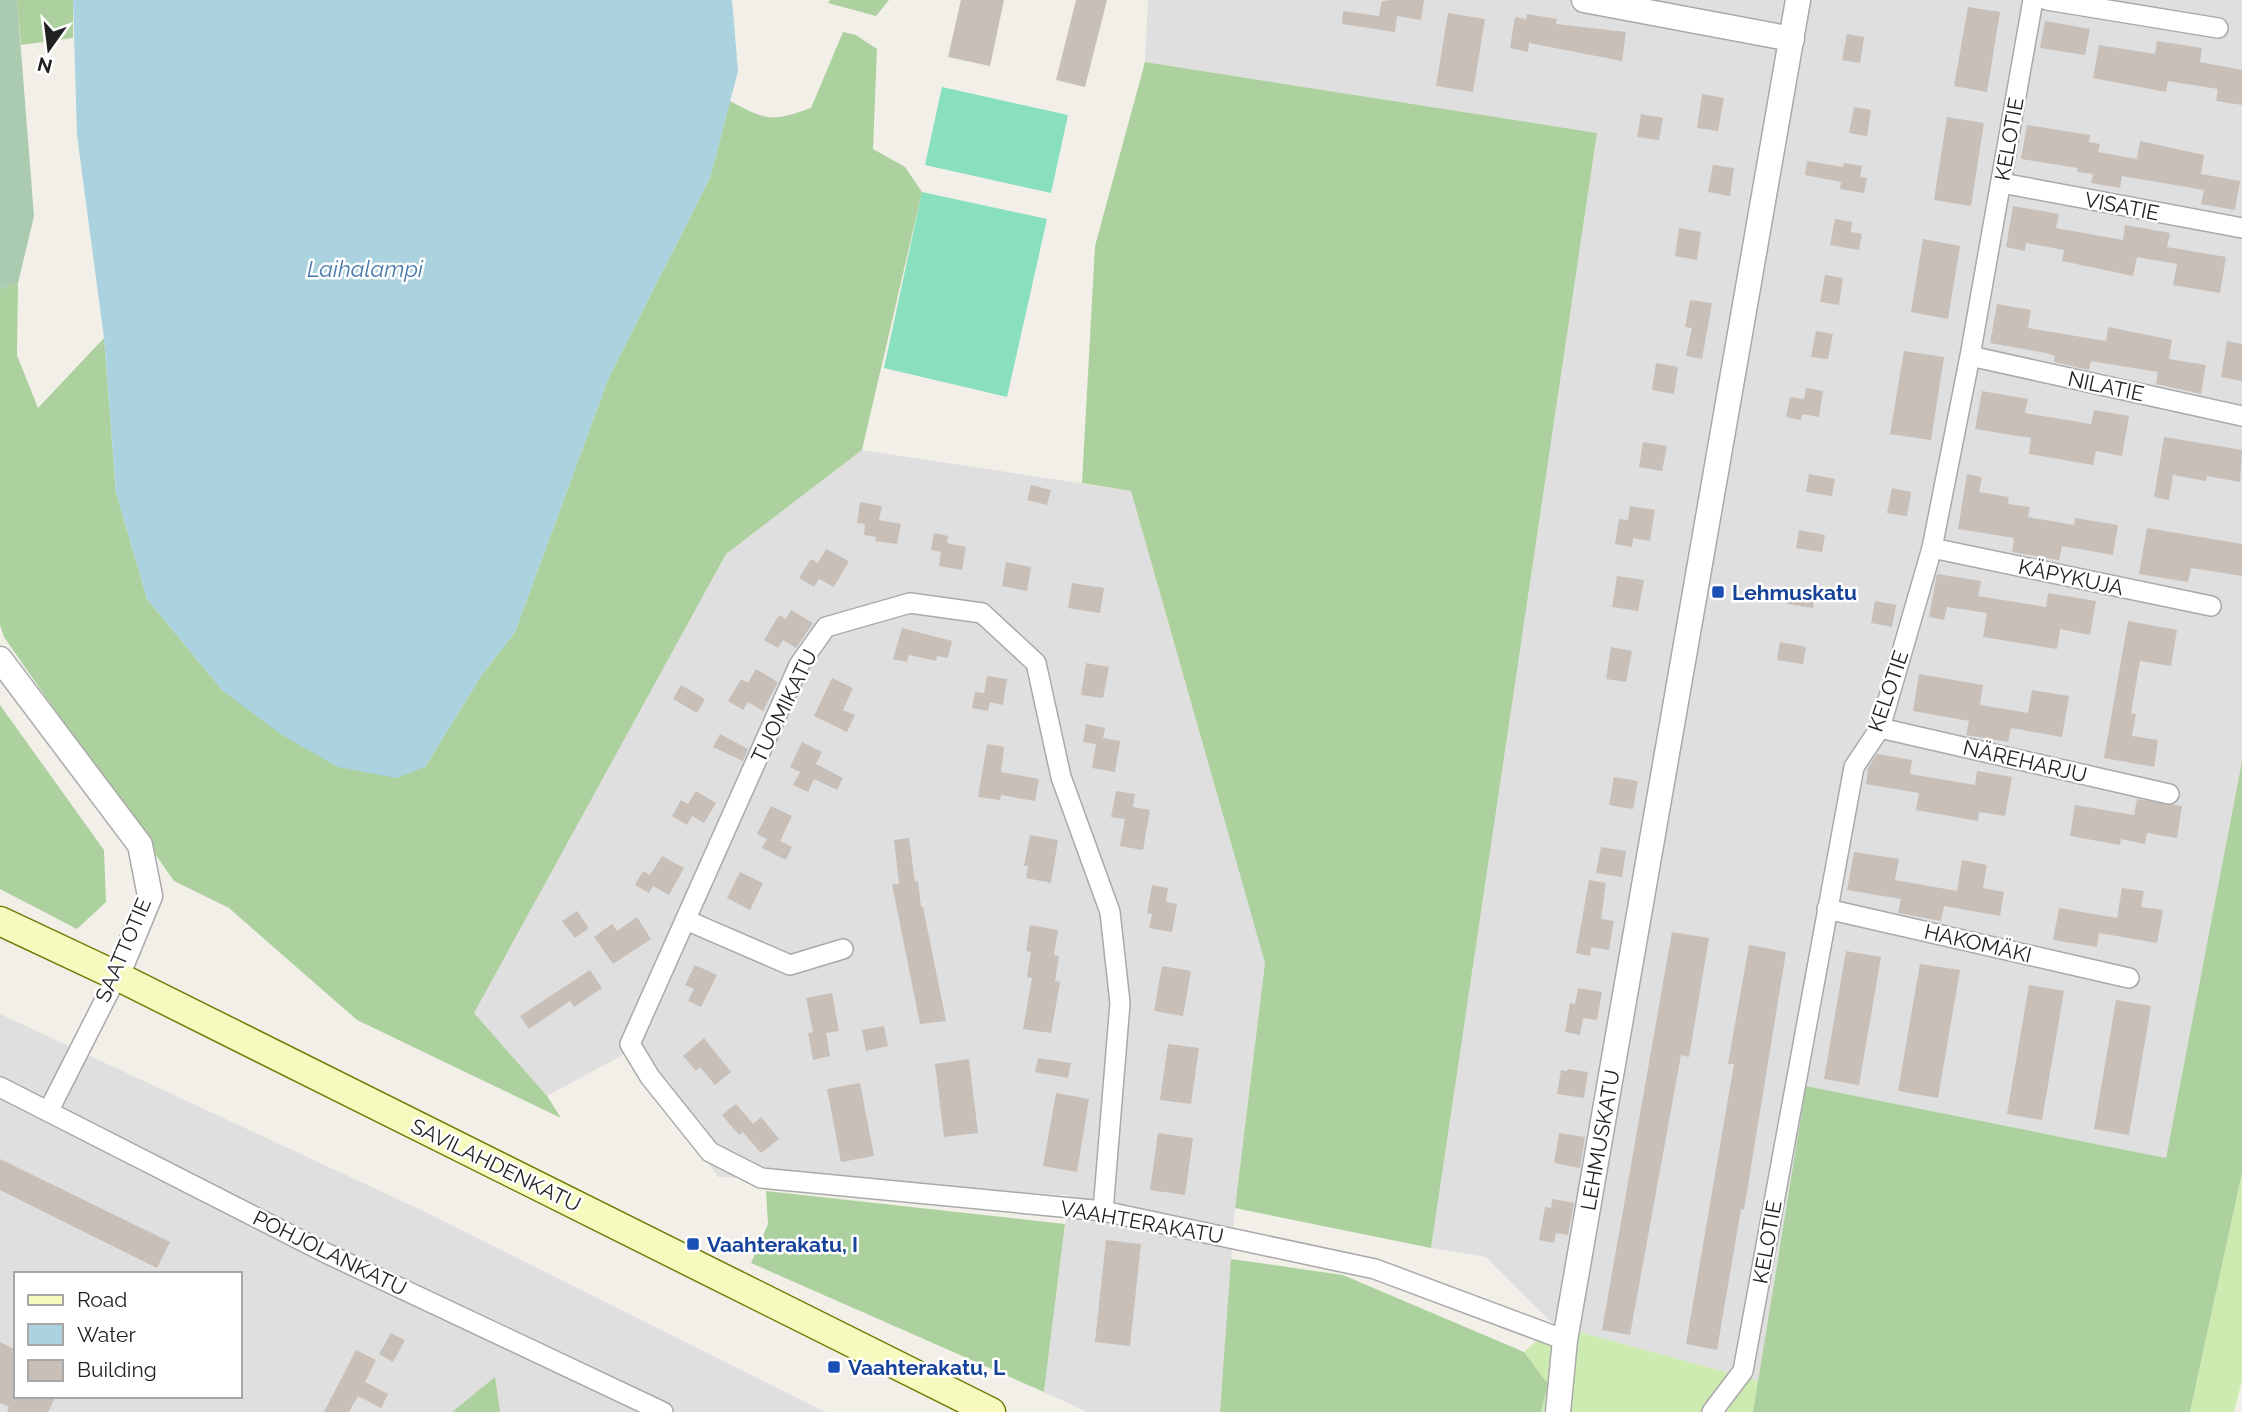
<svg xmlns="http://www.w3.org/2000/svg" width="2242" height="1412" viewBox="0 0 2242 1412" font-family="Raleway,sans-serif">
<rect width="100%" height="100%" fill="#f2efe9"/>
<path fill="#e0dfdf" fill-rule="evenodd" d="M1148,0h1094v761l-76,397 -360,-72 -48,295 -204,-56 -68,-68 -55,-9 166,-1115 -452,-71z
M862,450l269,41 134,472 -30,245 -15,204h-133l-43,-20 25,-197 -351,-18 -88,-126 -83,45 -74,-83 253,-459z
M0,1014l421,196 404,202h-825zM16,1274h224v122h-224z"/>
<path fill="#cdebb0" d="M2242,1173v207l-8,32h-44z
M1554,1325l204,56 -5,31h-212l7,-28 -24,-32z"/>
<path fill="#add19e" d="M17,0h56v38l-52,7z
M830,0h59l-13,16 -48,-13z
M843,32l13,3 21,14 -4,100 32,18 17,25 -60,258 -136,104 -252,459 73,83 14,22 -204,-98 -128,-112 -55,-27 -170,-244 -4,-12v-336l18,-6 -1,72 21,53 66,-70 12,154 31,107 76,92 202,76 56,-91 34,-44 94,-255 101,-199 20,-77c38,20 41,21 81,7z
M1145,62l452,71 -166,1115 -196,-40 30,-245 -134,-472 -49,-8 13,-237z
M0,705l104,145 2,52 -29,27 -77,-40z
M2242,761v412l-52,239h-437l53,-326 360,72z
M766,1191l299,33 -21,168 -293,-129 17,-39z
M1231,1259l112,16 181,77 24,32 -7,28h-321z
M495,1377l5,35h-48z"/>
<path fill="#aacbaf" d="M0,0h17l17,216 -16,67 -18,6z"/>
<path fill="#88e0be" d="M942,87l126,28 -17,78 -126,-28z
M922,192l125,27 -40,178 -123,-29z"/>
<path fill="#aad3df" d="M73,0h659l6,71 -28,107 -101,199 -94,255 -34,44 -56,91 -29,11 -58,-11 -56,-32 -59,-44 -76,-92 -31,-107 -12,-154 -27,-203z"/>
<path fill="#c7bfb8" d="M961,0h43l-14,66 -42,-9z
M1076,0h31l-22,87 -29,-7z
M1393,0h31l-3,20 -24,-4 -2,16 -53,-8 1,-13 36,5 3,-15z
M1968,7l32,5 -13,80 -33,-6z
M1448,13l37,6 -12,73 -37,-6z
M1527,14l30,5 -1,5 70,8 -4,29 -93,-18 -1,9 -18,-4 5,-31 11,2z
M2045,21l45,8 -5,26 -45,-7z
M1847,34l17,3 -4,26 -18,-3z
M2157,41l45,7 -2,14 42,8v35l-26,-4 2,-12 -50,-8 -2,11 -73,-14 6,-33 56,9z
M1702,94l22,4 -6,33 -21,-3z
M1854,107l17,3 -4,26 -18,-3z
M1641,114l22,4 -4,22 -22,-3z
M1947,117l37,6 -13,83 -37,-6z
M2027,125l63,10 -1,7 11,2 -2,8 39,7 3,-18 64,14 -3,19 39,7 -5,29 -34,-6 3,-14 -82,-14 -2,12 -29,-5 2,-9 -16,-2 1,-4 -57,-9z
M1807,161l36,6 1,-4 18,3 -2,11 7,1 -3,15 -24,-4 1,-7 -36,-7z
M1713,165l21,3 -4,28 -22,-4z
M2013,206l46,8 -3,14 67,12 2,-15 45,8 -3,14 59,10 -6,36 -47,-8 4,-21 -40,-7 -4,19 -71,-15 2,-11 -38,-7 -1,8 -19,-4z
M1835,219l17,3 -1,10 11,2 -3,16 -29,-5z
M1679,228l22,4 -4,28 -22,-4z
M1923,239l37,7 -12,73 -37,-7z
M1825,275l18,3 -4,27 -19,-3z
M1690,300l22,3 -10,56 -16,-3 6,-28 -7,-1z
M1997,304l34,6 -3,18 78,13 2,-14 64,13 -3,19 37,6 -5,29 -45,-10 2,-12 -67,-11 -2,9 -35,-8 1,-6 -9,-3 -56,-10z
M1816,331l17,3 -5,25 -17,-2z
M2227,341l15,3v37l-21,-4z
M1904,351l40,6 -13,83 -41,-6z
M1656,363l22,4 -4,27 -22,-4z
M1806,388l17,3 -4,26 -17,-3 -1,6 -15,-3 4,-20 14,2z
M1982,391l46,8 -3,14 66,11 3,-14 35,6 -7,40 -26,-5 -3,14 -64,-11 2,-16 -56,-9z
M2164,437l78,13 -2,32 -33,-6 -1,5 -33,-6 -4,25 -15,-3z
M1643,442l24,4 -5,25 -23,-4z
M1809,474l26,5 -3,17 -26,-4z
M1967,474l15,3 -3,15 30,5 -1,7 22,3 -2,10 46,8 1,-7 43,7 -5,30 -51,-9 -3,14 -47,-8 2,-14 -56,-9z
M1031,485l20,5 -4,15 -20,-5z
M1892,488l19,4 -4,24 -20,-3z
M860,502l22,4 -3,14 22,4 -4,20 -22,-3 1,-4 -12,-2 1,-11 -8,-1z
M1630,506l25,4 -5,31 -17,-3 -1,9 -17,-3 4,-25 9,1z
M2147,528l95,16v32l-51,-8 -3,14 -49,-8z
M1799,530l26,5 -3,17 -26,-4z
M934,533l14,3 -1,7 19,4 -4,23 -23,-4 2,-14 -10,-2z
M826,549l23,12 -15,26 -15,-8 -5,8 -15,-9 12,-19 7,4z
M1006,562l25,5 -4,24 -25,-5z
M1937,574l44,7 -3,15 68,11 2,-14 48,8 -6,34 -30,-6 -3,20 -74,-12 4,-24 -40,-6 -3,13 -15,-3z
M1617,576l27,4 -6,31 -26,-4z
M1072,583l32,5 -4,25 -32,-5z
M1789,586l26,5 -2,17 -26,-4z
M1875,601l21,4 -4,22 -21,-4z
M791,610l22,13 -17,25 -13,-8 -5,8 -14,-8 15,-25 7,4z
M2128,621l49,9 -6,36 -31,-5 -9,52 5,1 -4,22 26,4 -4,27 -50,-9z
M902,628l50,13 -4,17 -11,-2 -1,5 -27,-6 -2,7 -14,-3z
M1780,642l26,5 -3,17 -26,-4z
M1611,647l21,4 -6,31 -20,-3z
M1086,663l23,4 -6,31 -22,-3z
M756,669l22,13 -15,29 -15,-9 -5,8 -15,-9 13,-22 7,4z
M1919,674l64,11 -3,20 48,8 4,-23 37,6 -7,41 -51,-9 -3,14 -42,-7 3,-14 -56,-10z
M987,676l20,3 -4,26 -13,-3 -2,9 -16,-3 3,-16 9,1z
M832,678l21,10 -10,22 12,5 -8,17 -33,-16z
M681,685l24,14 -8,14 -24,-14z
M1086,724l19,4 -2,10 17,3 -5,31 -23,-4 4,-24 -13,-2z
M720,734l28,15 -5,12 -30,-14z
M802,742l20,10 -6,12 27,14 -6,12 -23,-11 -6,13 -15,-7 7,-13 -10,-5z
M987,744l17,3 -3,25 38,7 -4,22 -34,-6 -1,5 -22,-3z
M1877,754l35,6 -2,14 65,11 2,-14 35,6 -7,39 -26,-4 -1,9 -62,-11 3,-17 -53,-9 2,-16z
M1614,777l24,4 -5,28 -24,-4z
M696,791l20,12 -12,20 -12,-7 -5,9 -15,-9 9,-16 7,4z
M1116,791l19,3 -2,13 17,3 -7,40 -23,-4 5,-27 -14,-2z
M2137,799l45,7 -5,32 -30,-5 -2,11 -24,-5 -1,6 -50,-9 5,-31 59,10z
M771,806l21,10 -12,25 12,6 -6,13 -24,-12 5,-9 -10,-5z
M1030,835l28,5 -7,43 -25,-5 2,-12h-4z
M909,838l6,44 3,-1 3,26h2l23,114 -26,3 -28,-140h7l-5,-44z
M1601,847l25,4 -4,26 -26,-4z
M1854,852l45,7 -4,21 62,11 5,-31 25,5 -4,23 21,4 -4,24 -56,-10 -3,15 -43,-8 3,-14 -54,-9z
M662,856l22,12 -15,27 -16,-9 -4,7 -14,-8 8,-14 7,4z
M740,872l23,11 -13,27 -23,-12z
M1589,880l17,3 -5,36 13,2 -5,29 -18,-3 -1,9 -14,-3z
M1152,885l16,3 -2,14 11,2 -5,28 -23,-4 3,-14 -5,-1z
M2122,888l22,3 -3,16 22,3 -6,33 -58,-10 -2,14 -44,-7 6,-32 58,10z
M577,911l12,17 -14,10 -13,-17z
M637,917l14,22 -38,25 -19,-27 18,-13 5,7z
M1030,925l28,5 -4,25 5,1 -4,25 5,1 -9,51 -28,-4 9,-51 -5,-1 4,-25 -5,-1z
M1672,932l37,6 -20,119 -8,-2 -51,280 -28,-5z
M1749,945l37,7 -42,258 -3,-1 -24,141 -31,-6 48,-280h-6z
M1846,951l35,6 -22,128 -35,-6z
M1920,964l40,6 -22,128 -40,-7z
M695,965l22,10 -16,32 -13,-6 6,-12 -9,-4z
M1162,966l29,5 -8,45 -29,-5z
M590,970l12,18 -28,19 -4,-6 -41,28 -9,-13z
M2029,985l35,6 -22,129 -35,-6z
M1578,988l24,4 -5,28 -14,-2 -3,17 -15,-3 5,-29 5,1z
M832,993l7,38 -13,2 4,23 -17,4 -5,-27 5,-1 -7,-34z
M2116,1000l35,6 -22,129 -35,-6z
M884,1026l4,20 -22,5 -4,-21z
M704,1038l27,34 -16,13 -15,-18 -4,4 -13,-15z
M1168,1044l31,4 -8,56 -31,-4z
M1038,1058l33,5 -3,15 -33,-6z
M969,1059l9,74 -34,4 -9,-73z
M1568,1069l20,3 -4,26 -27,-4 4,-24 6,1z
M860,1083l14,73 -33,6 -14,-73z
M1056,1093l33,6 -12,73 -34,-6z
M736,1104l17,20 8,-7 18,22 -18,14 -18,-21 -4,3 -17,-20z
M1158,1133l35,5 -8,57 -35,-5z
M1559,1133l26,4 -5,31 -26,-5z
M0,1159l170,83 -13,26 -157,-78z
M1552,1199l22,4 -6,32 -12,-2 -2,10 -15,-3 6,-33 6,1z
M1106,1240l35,4 -11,102 -35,-4z
M391,1333l14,7 -12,22 -14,-8z
M0,1342l16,8v46h40l-8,16h-41l2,-5 -9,-4z
M356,1350l20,10 -11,22 23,12 -7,14 -23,-12 -9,16h-25z"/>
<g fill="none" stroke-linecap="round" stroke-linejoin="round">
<g stroke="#a9a9a9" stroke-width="22">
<path id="minor" d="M2047,0l171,28
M2002,183l240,45
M1970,356l272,60
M1932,548l279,58
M1880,728l289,66
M1827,909l302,69
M686,920l104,45 53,-16
M0,1087l326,166 337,159
M49,1110l68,-134
M1103,1211l17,-208 -10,-91 -49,-135 -25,-114 -54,-50 -72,-10 -84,24 -27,38 -169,379 20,33 60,75 51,26 342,33 272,58 190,71
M1712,1412l31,-41 111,-604 26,-39 52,-180 38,-192 63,-356"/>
</g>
<g stroke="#a9a9a9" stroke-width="27">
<path id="tertiary" d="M1584,0l208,39
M0,659l140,186 10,51 -33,80
M1558,1412l7,-72 233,-1340"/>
</g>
<g stroke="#707d05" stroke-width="31">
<path id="secondary" d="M0,921l117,55 874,436"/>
</g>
<use href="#minor" stroke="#fff" stroke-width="19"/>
<use href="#tertiary" stroke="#fff" stroke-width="24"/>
<use href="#secondary" stroke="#f7fabf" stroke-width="28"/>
</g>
<g fill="#1a4fb4" stroke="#fff" stroke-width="2.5">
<rect x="1711" y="585" width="14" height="14" rx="3.5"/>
<rect x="686" y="1237" width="14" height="14" rx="3.5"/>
<rect x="827" y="1360" width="14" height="14" rx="3.5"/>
</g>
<g text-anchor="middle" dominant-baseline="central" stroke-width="5" stroke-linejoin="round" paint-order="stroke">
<g font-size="21" fill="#222" stroke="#fff">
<text transform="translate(2009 139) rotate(-80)">KELOTIE</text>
<text transform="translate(2122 206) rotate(11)">VISATIE</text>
<text transform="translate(2106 386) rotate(12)">NILATIE</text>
<text transform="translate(2071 577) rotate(12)">KÄPYKUJA</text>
<text transform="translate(1888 691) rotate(-71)">KELOTIE</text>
<text transform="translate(784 706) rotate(-64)">TUOMIKATU</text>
<text transform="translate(2025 761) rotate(13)">NÄREHARJU</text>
<text transform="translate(1978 943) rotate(13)">HAKOMÄKI</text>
<text transform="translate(123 950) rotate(-67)">SAATTOTIE</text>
<text transform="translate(1600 1140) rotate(-80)">LEHMUSKATU</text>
<text transform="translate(496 1165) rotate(26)">SAVILAHDENKATU</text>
<text transform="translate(1142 1222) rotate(10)">VAAHTERAKATU</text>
<text transform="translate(1767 1242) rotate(-80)">KELOTIE</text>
<text transform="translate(330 1253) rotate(26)">POHJOLANKATU</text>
</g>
<g font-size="21" font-weight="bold" fill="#164399" stroke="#fff" text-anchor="start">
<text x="1732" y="592">Lehmuskatu</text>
<text x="707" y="1244">Vaahterakatu, I</text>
<text x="848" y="1367">Vaahterakatu, L</text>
</g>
<g font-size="23" font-style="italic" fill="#4a7aab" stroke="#fff">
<text x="365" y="268">Laihalampi</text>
</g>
</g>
<rect x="14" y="1272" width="228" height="126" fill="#ffffff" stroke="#a7a7a7" stroke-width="2"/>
<rect x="28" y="1295" width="35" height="10" fill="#f7fabf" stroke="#a7a7a7" stroke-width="2"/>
<text x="77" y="1307" font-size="21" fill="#222222">Road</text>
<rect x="28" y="1324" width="35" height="21" fill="#aad3df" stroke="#a7a7a7" stroke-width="2"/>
<text x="77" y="1342" font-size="21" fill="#222222">Water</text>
<rect x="28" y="1360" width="35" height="21" fill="#c7bfb8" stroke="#a7a7a7" stroke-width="2"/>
<text x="77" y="1377" font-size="21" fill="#222222">Building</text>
<g transform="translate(49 49) rotate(194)" stroke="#ffffff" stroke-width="5" paint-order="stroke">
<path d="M0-5L12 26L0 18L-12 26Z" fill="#222222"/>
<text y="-10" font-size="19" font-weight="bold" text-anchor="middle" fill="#222222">N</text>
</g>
</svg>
